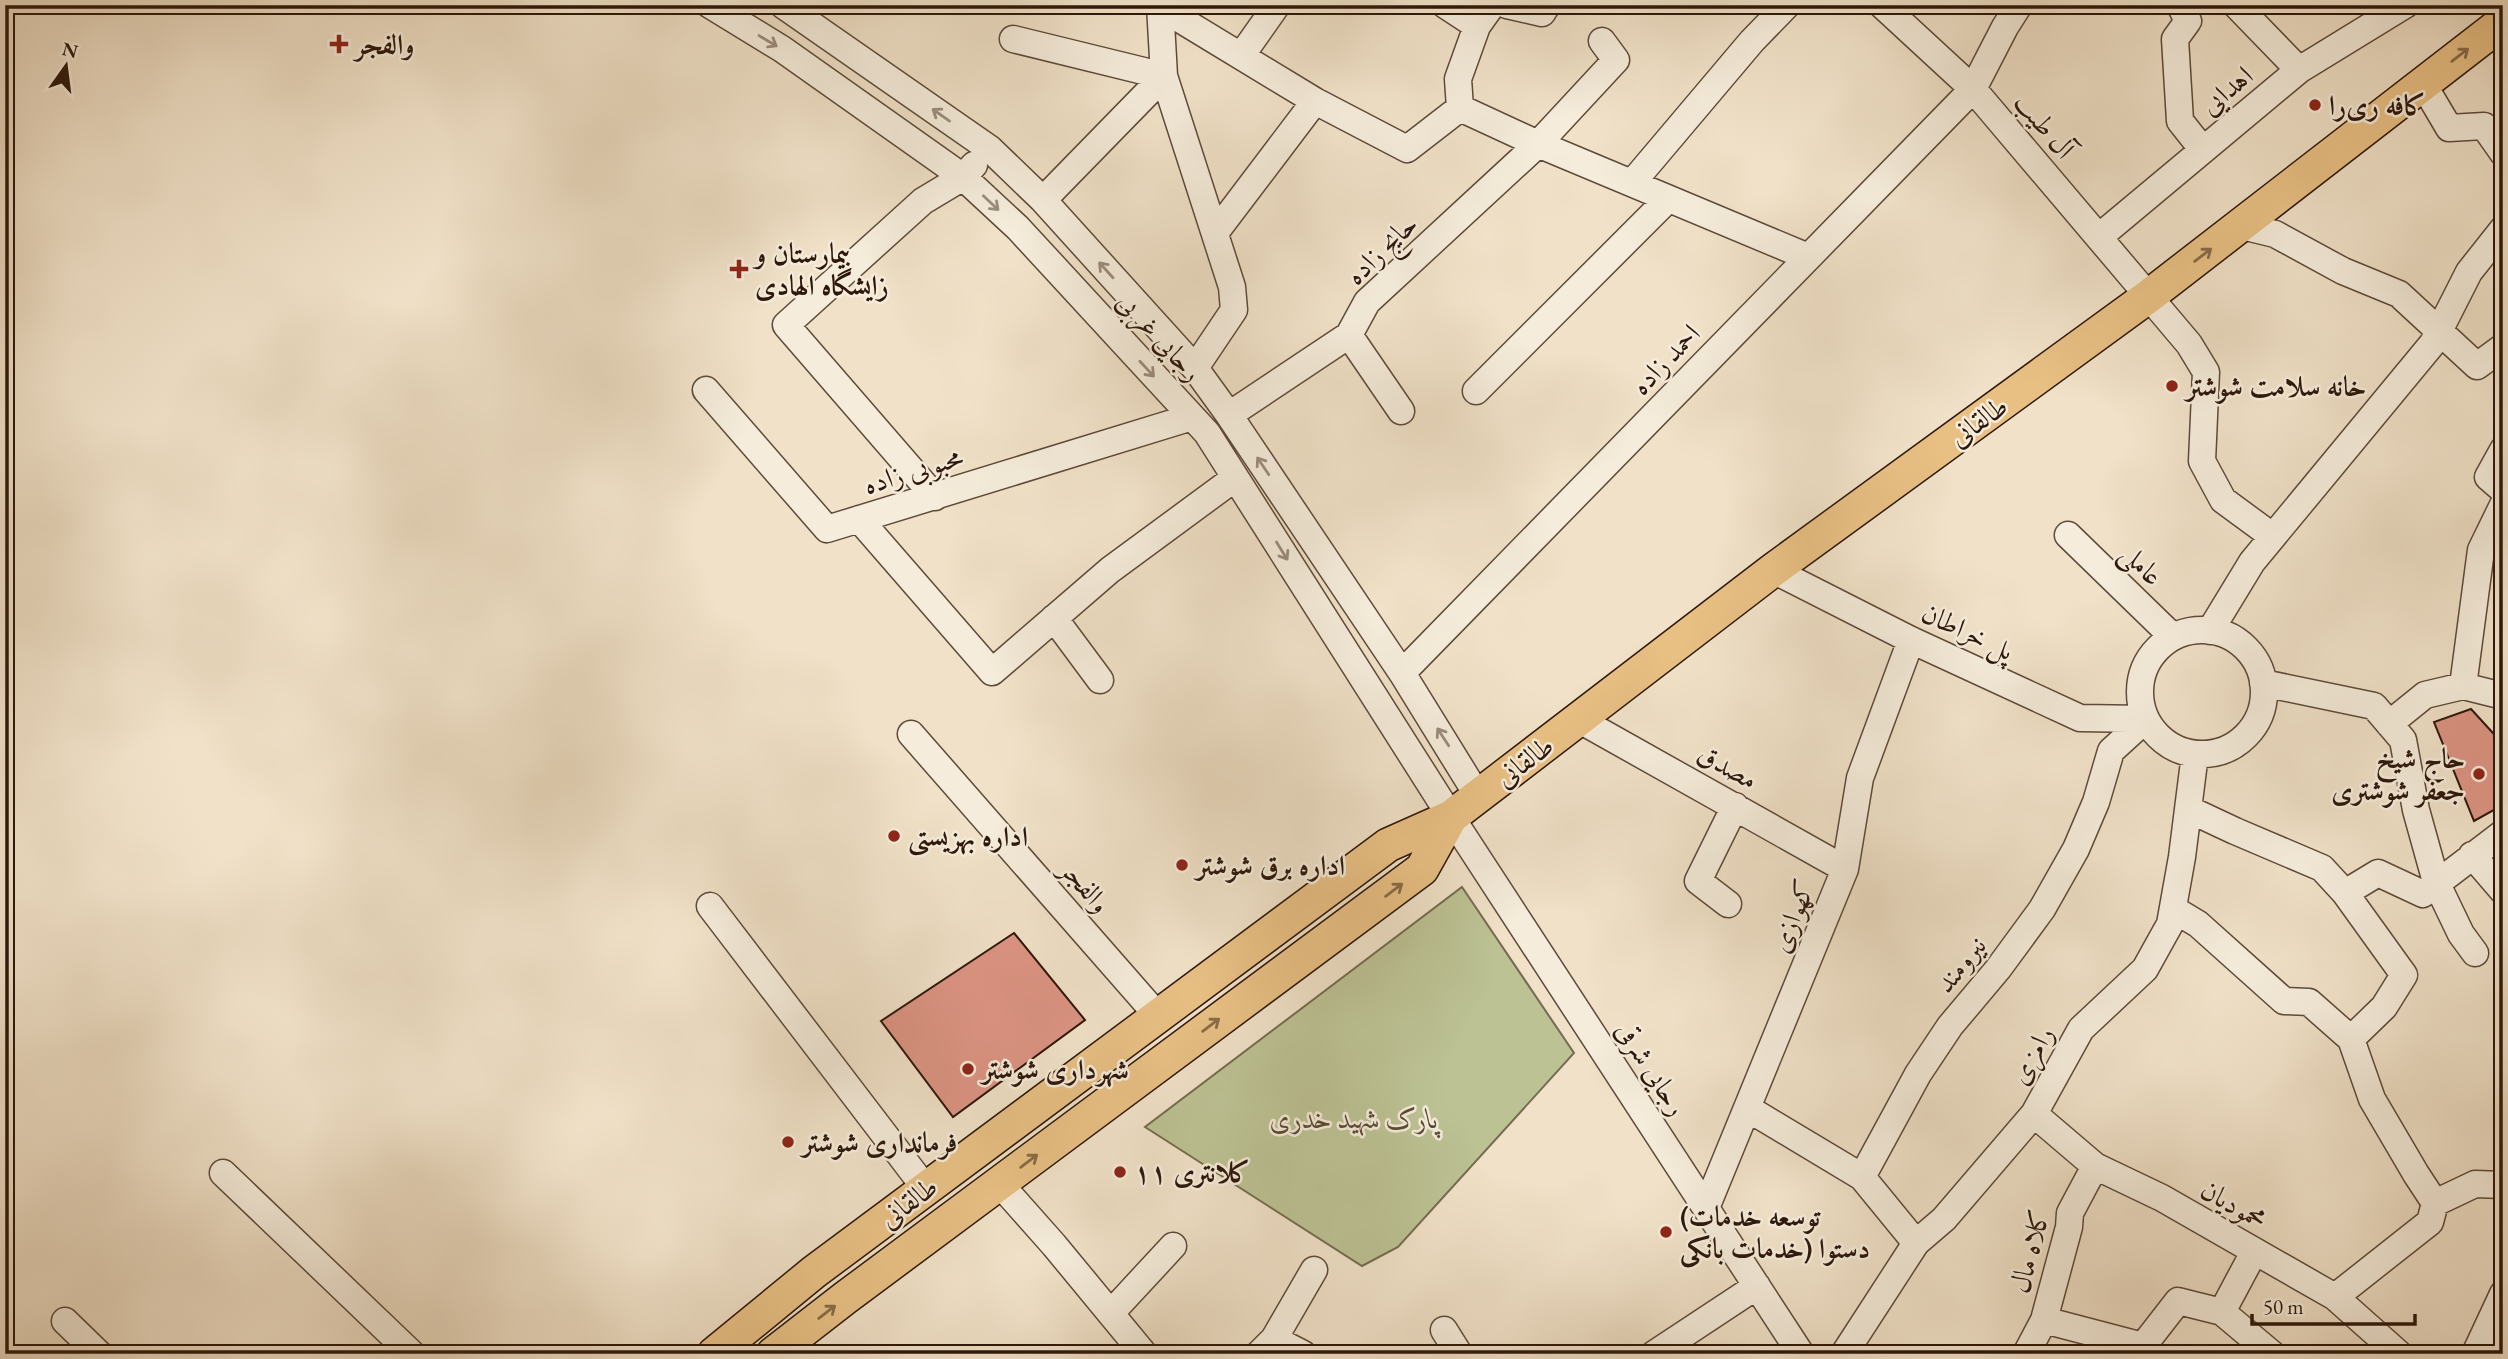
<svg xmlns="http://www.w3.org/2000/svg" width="2508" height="1359" viewBox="0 0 2508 1359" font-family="'EB Garamond',Amiri,serif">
<rect width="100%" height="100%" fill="#f0e1c8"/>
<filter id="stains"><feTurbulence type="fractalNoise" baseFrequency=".00286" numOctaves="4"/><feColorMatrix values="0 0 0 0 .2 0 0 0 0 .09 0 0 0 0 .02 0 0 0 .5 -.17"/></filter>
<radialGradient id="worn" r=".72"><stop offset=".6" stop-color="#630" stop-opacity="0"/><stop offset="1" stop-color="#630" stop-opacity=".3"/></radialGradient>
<path fill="#bcc294" stroke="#746c50" stroke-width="2" d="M1462,887l112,166 -176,194 -36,19 -217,-139z"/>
<path fill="#dc9483" stroke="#2d170b" stroke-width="2" d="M2471,709l32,35v61l-29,16 -40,-99z
M1014,933l71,87 -132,97 -72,-96z"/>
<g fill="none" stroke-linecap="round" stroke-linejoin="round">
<g stroke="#5e4a3a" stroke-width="29">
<path id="minor" d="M710,5l72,44 181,128 55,51 189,205 244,384 350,537
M783,5l207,144 53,51 152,168 34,47 173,258 76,123
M1160,5l4,71 68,211 2,23 -39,58
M1445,5l32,21 15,-21
M1507,5l35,8 5,-8
M1882,5l91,84 216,255 17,28 -4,89 21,39 49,36
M2180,5l8,16 -13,18 5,82 23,29
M2236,5l63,65
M1160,7l155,94
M1013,39l151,37
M1241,56l36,-51
M2423,84l26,44 35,-2 19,27
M1460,108l-2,-29 19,-53
M1632,183l120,-142 35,-36
M1043,200l121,-124
M2242,226l33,8 68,37 56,23 78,72 26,-19
M1215,233l100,-132 92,48 53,-41 78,36 270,113
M2099,237l200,-167 106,-65
M1349,335l52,76
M706,390l121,139 365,-112
M1476,391l192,-192
M1229,415l120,-80 18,-33 171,-158 78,-84 -14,-19
M2503,450l-15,27 15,13
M935,497l-149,-172 137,-124 40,-24 11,-12
M859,519l133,153 118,-102 125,-92
M2068,535l105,102
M1773,570l138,70 169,78 66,1
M1054,618l46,62
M2140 692a62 62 0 1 1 124 0a62 62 0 1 1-124 0Z
M2210,631l42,-69 181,-219 36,-71 34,-43
M1402,673l571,-584 32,-62 14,-22
M2263,683l111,23 29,34 13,70 20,72 25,52 14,19
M2463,686l40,10
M1578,719l267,150
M2389,724l36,-29 38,-9 18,-136 22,-45
M911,734l247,282
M2188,809l47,22 87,37 23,25 33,-20 45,21 80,-61
M2472,855l31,36
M2345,893l59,82 -20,32 -33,32
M1728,904l-30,-23 37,-75
M710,906l216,283
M2173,909l25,15 86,77 25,1 42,37 21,60 44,75 19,29 40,-19 28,1
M1747,1108l115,69 54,66
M2034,1114l61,52 67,32 173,99 64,57
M223,1173l189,181
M1862,1177l56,-103 32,-48 48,-57 44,-60 34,-60 20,-47 15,-51 35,-32
M999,1183l55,62 90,109
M1706,1208l139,-339 15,-91 51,-138
M2335,1297l95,-75 5,-19
M2222,1312l32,-60
M1111,1313l62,-67
M2044,1320l99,26 35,-45 44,11 50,42
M65,1321l34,33
M1444,1330l15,24
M1274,1339l29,15
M1259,1354l15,-15 40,-69
M1654,1354l103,-68
M1844,1354l72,-111 28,-24 90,-105 47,-85 64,-60 25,-45 12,-67 13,-103
M2026,1354l18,-34 25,-93 1,-14 25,-47
M2475,1354l28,-60"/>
</g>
<g stroke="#2d170b" stroke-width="36">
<path id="major" d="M1451,817l322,-247 376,-274 354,-274
M714,1354l100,-82 574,-427 63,-28 -29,52 -577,429 -72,56"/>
</g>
<use href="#minor" stroke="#f5ecdb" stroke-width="26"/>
<use href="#major" stroke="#e8c084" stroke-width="33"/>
</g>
<defs><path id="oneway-shaft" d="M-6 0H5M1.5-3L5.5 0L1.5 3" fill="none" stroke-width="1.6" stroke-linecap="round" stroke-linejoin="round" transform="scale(1.75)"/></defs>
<g stroke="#9b8c7d">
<use href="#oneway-shaft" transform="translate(768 41) rotate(31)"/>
<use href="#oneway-shaft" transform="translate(941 115) rotate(-145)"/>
<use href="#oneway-shaft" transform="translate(991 203) rotate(43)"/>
<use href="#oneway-shaft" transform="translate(1106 270) rotate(-132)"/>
<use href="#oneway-shaft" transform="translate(1147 369) rotate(47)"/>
<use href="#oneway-shaft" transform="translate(1263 466) rotate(-124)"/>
<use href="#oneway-shaft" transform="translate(1282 551) rotate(58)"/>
<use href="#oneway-shaft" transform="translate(1443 737) rotate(-123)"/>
</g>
<g stroke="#8a6c48">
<use href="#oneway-shaft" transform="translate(2460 55) rotate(-38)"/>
<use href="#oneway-shaft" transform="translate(2203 255) rotate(-37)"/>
<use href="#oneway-shaft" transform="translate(1394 890) rotate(-37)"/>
<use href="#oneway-shaft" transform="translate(1211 1025) rotate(-37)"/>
<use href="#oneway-shaft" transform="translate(1029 1161) rotate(-37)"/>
<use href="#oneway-shaft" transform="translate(827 1312) rotate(-38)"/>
</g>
<g fill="#8f2418" stroke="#f5ecdb" stroke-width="2.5">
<path d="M335.5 33.5h7v7h7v7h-7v7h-7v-7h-7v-7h7z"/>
<circle cx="2315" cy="105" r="7"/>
<path d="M735.5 258.5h7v7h7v7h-7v7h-7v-7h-7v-7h7z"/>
<circle cx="2172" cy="386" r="7"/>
<circle cx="2479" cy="774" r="7"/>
<circle cx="894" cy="836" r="7"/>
<circle cx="1182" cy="865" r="7"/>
<circle cx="968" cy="1069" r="7"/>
<circle cx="788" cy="1142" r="7"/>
<circle cx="1120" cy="1172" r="7"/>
<circle cx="1666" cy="1232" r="7"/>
</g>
<g text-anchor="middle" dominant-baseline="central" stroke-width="5" stroke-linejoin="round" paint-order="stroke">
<g font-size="28" font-weight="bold" fill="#2d170b" stroke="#f5ecdb" text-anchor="start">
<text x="355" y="44">والفجر</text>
<text x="2329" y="105">کافه‌ ری‌را</text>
<text x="755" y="253">بیمارستان و<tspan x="755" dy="32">زایشگاه الهادی</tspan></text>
<text x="2186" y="386">خانه سلامت شوشتر</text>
<text x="2465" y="758" text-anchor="end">حاج شیخ<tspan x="2465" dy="32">جعفر شوشتری</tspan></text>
<text x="908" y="836">اداره بهزیستی</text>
<text x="1196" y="865">اداره برق شوشتر</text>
<text x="982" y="1069">شهرداری شوشتر</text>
<text x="802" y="1142">فرمانداری شوشتر</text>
<text x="1134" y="1172">کلانتری ۱۱</text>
<text x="1680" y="1216">(توسعه خدمات<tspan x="1680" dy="32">دستوا (خدمات بانکی</tspan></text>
</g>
<g font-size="28" fill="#2d170b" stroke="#f5ecdb">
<text transform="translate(2226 90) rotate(-40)">اهدایی</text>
<text transform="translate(2045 125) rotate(50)">آل طیب</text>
<text transform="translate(1381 249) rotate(-44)">حایج زاده</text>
<text transform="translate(1160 336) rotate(47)">رجایی غربی</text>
<text transform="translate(1665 359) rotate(-46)">احمد زاده</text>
<text transform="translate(1978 421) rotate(-36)">طالقانی</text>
<text transform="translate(913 470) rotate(-17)">محبوبی زاده</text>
<text transform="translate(2142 564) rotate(44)">عاملی</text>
<text transform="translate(1968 631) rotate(25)">پل خراطان</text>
<text transform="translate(1524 761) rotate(-37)">طالقانی</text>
<text transform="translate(1728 766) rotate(29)">مصدق</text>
<text transform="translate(1086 886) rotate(49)">والفجر</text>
<text transform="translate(1792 916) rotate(-68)">کهوازی</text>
<text transform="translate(1960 964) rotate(-51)">نیرومند</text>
<text transform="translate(2031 1055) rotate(-61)">رامزی</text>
<text transform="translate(1652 1068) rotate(57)">رجایی شرقی</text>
<text transform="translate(908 1202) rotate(-37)">طالقانی</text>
<text transform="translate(2234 1204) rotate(30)">محمودیان</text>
<text transform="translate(2029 1251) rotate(-75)">کلاه مال</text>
</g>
<g font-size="28" font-style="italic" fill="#584a34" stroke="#f5ecdb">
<text x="1354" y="1118">پارک شهید خدری</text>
</g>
</g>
<rect width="2508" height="1359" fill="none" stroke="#f0e1c8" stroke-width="28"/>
<rect x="7" y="7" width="2494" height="1345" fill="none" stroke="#2d170b" stroke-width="3.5"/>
<rect x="14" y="14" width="2480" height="1331" fill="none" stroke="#2d170b" stroke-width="2"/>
<g transform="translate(66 66) rotate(14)" stroke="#f5ecdb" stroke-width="5" paint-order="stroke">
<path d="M0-5L12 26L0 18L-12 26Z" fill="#2d170b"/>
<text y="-10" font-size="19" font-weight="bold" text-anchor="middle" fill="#2d170b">N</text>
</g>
<path d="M2252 1314v10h163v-10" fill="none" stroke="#2d170b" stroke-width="3.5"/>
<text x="2263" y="1314" font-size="21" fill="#2d170b" stroke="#f5ecdb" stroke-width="5" paint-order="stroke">50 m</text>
<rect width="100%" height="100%" filter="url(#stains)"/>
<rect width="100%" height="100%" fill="url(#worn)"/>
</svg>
